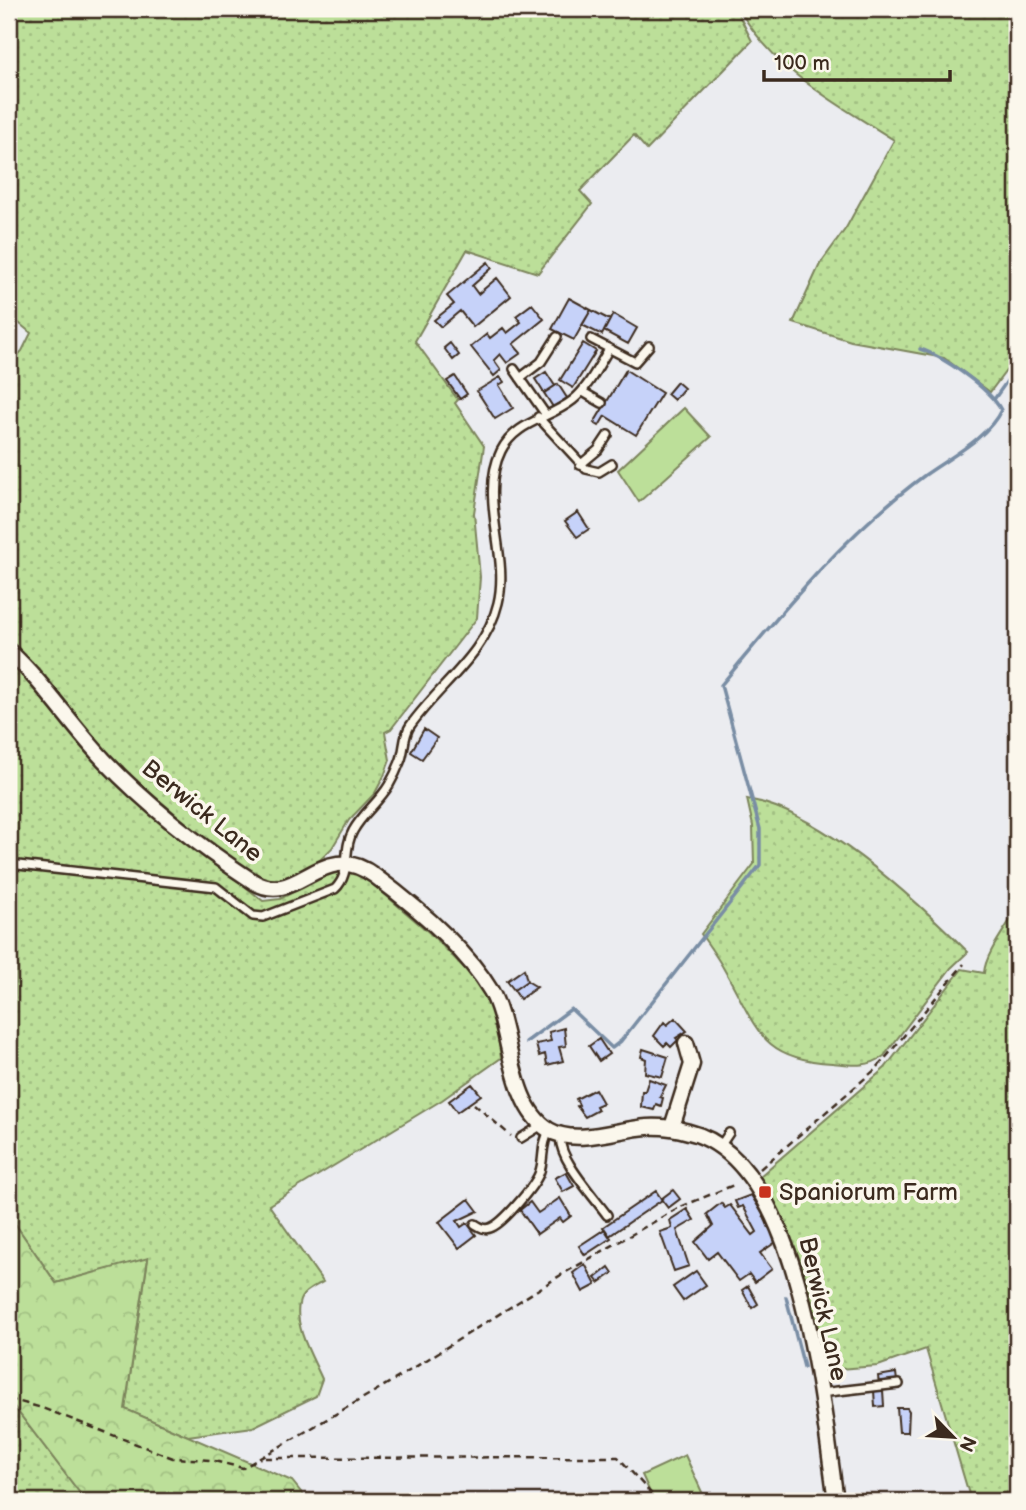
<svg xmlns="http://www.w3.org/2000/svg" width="1026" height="1510" viewBox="0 0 1026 1510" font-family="'Balsamiq Sans',sans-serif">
<defs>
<pattern id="grass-dots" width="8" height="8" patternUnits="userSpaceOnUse" patternTransform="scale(1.75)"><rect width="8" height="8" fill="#bcdf99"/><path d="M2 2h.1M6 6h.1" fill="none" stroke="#a2c083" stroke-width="1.8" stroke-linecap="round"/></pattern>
<pattern id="forest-crowns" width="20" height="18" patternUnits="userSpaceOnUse" patternTransform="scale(1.75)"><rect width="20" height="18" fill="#bcdf99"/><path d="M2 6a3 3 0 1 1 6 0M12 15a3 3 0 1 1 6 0" fill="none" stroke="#a2c083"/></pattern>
</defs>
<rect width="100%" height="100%" fill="#ebecf0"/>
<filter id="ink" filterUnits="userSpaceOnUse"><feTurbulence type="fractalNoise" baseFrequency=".0143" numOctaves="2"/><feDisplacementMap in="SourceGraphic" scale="14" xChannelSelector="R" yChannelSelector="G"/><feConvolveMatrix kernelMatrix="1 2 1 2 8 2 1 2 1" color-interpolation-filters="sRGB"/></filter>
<g filter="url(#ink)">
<path fill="url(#grass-dots)" stroke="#7c845c" stroke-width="2" d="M9,9h727l16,32 -105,109 -13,-15 -54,56 12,13 -54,69 -71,-23 -52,91 43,59 -3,3 29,43 -10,67 6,64 -3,41 -86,111 -6,3 5,28 -6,16 -9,17 -26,27 -17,28 -14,14 -29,16 -21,3 -20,-6 -140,-118 -68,-85 -31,-28v-280l13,-13 9,-18 -22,-18z
M739,9h278v347l-27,36 -46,-34 -93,-17 -58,-18 27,-59 26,-36 48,-88c-59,-38 -119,-68 -155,-131z
M9,660l83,98 41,38 130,105 17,-2 52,-28 29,3 71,61 41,42 21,33 7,48 -59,42 -173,105 54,77c-9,5 -22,10 -24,22 -5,23 14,54 23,75l-6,17 -63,31 -65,9 -63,-27 23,-150 -92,24 -47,-68v-136l9,-140 -9,-19z
M747,799c73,12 169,101 221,153l-17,16 -67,88c-16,12 -32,9 -52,7 -74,-4 -75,-37 -107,-92 -7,-13 -16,-25 -24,-37l53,-70 -1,-38z
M1017,909v580l-34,12h-12l-45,-152 -48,17 -52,4c-11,-68 -28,-135 -67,-193l126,-109 77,-99 22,4c1,-19 23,-46 33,-64z
M9,1407l6,1 71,93h-77z"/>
<path fill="url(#forest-crowns)" stroke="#7c845c" stroke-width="2" d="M9,920l9,19 -9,140z
M9,1215l47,68 92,-25 -23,151 167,72 16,20h-222l-77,-101z"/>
<path fill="#bcdf99" stroke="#7c845c" stroke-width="2" d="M684,408l27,29 -72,65 -21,-32z
M685,1455l21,46h-52l-12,-26z"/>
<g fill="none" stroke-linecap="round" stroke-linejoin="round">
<path stroke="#798da4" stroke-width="3.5" d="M995,398l22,-31
M526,1042l45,-33 41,39 9,-7 139,-176v-36l-39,-144c64,-77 123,-150 204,-210 25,-18 63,-37 76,-65 -12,-22 -57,-53 -81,-61
M786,1297l18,70"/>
</g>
<path fill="#c6d2f9" stroke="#3b2a1e" stroke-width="2" d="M488,262l4,6 -20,18 6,8 19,-16 14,18 -38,31 -13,-16 -19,16 -7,-7 20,-16 -7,-8z
M569,298l22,12 -17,30 -22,-11z
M532,304l12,15 -31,25 8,9 -14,10 -7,-9 -6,6 7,10 -7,6 -23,-29 16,-13 3,4 13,-10 4,5 14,-11 -5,-6z
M591,310l19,10 -8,15 -20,-10z
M613,314l24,14 -9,16 -24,-13z
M450,343l9,12 -6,5 -9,-12z
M583,343l13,8 -23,37 -13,-8z
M626,370l36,23 -26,42 -31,-19 -6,10 -5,-3z
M546,372l9,14 -11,7 -9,-14z
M455,376l12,18 -7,5 -13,-18z
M500,377l4,5 -5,3 14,23 -18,11 -18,-28z
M677,382l7,6 -10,12 -7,-6z
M558,384l9,14 -14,9 -9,-14z
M578,512l11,17 -12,8 -12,-16z
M424,729l13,9 -15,21 -11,-7z
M524,969l3,12 -13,9 -7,-9z
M527,981l10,6 -17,12 -6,-9z
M675,1018l12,13 -11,7 2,2 -7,7 -4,-4 -3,3 -10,-10 10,-14 3,3z
M564,1028l2,18 -7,1 4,14 -16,4 -2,-11 -6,2 -3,-12 15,-3 -2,-9z
M599,1039l10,15 -10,7 -10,-15z
M643,1049l25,8 -6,20 -17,-4 1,-14 -5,-2z
M649,1079l17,6 -6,12 3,1 -2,8 -5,-2 -2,6 -13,-3 1,-16h3z
M472,1084l9,11 -24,17 -8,-11z
M595,1089l8,14 -7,3 2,4 -13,7 -8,-11 2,-1 -3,-6z
M566,1172l8,14 -11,6 -8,-14z
M673,1190l7,9 -12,9 -7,-9z
M656,1191l6,9 -53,36 -6,-9z
M751,1195l28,45 -19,13 12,16 -17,13 -6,-8 -10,7 -22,-29 -9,7 -13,-17 18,-16 -6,-12 14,-11 4,5 5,-3 23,30 4,-3 -14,-26 -5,2 -3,-7z
M560,1198l11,18 -8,6 -3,-4 -23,16 -17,-24 10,-8 8,11z
M469,1199l9,12 -21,10 4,6 6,-4 9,12 -17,13 -20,-26z
M687,1209l7,11 -17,10 12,36 -15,5 -14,-39 12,-4 -2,-8z
M605,1229l6,9 -26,17 -6,-9z
M585,1264l11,21 -13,7 -10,-19z
M609,1267l4,6 -14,10 -4,-5z
M696,1271l10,14 -23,16 -10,-14z
M748,1286l10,18 -6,4 -10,-18z
M896,1373l1,8 -18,3 -1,-8z
M874,1390h9l1,16 -9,1z
M897,1408h10l2,3 -1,21h-9z"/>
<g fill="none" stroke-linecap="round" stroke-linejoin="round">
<g stroke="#3b2a1e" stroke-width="12">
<path id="lane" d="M9,327l3,14 -3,6
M591,339l44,23 14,-16
M514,369l32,46
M520,378l21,-16 16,-25
M583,392l19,11
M538,417l48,52 13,3 13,-8
M580,465l18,-15 10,-15
M9,864l207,23 37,29 10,1 72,-28c17,-16 7,-39 18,-58 9,-17 26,-29 36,-46 4,-7 8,-15 11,-23 5,-11 3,-26 10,-36 29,-41 76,-72 88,-123 12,-48 -20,-106 3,-152 15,-30 48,-32 72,-51 16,-13 25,-34 36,-51
M561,1135c-6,20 34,63 46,80
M521,1138l21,-13
M721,1145l8,-12
M475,1224c5,3 9,6 15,4 13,-4 44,-42 49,-54 6,-15 1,-27 10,-43
M820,1393l79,-9"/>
</g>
<g stroke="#3b2a1e" stroke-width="19">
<path id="street" d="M9,651c36,33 62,74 95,109 43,45 98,88 150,122 44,26 68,-46 121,-6 39,29 91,73 116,115 21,37 17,114 58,139 27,16 69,-1 98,-3 15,-1 28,1 42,5 113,28 133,273 147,369
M672,1127l20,-63 -6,-21"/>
</g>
<path stroke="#3b2a1e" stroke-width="2.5" stroke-dasharray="7 5" stroke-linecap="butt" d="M474,1104l37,32
M760,1169l117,-101 87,-104
M9,1399l33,9 131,50 37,2 33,8 158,-92 160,-101 117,-67 58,-24
M265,1458l353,-1 40,44"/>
<use href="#lane" stroke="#fbf7ec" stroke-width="7"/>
<use href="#street" stroke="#fbf7ec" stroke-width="14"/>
</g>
</g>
<rect fill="#c8321e" stroke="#fbf7ec" stroke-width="2.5" x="758" y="1185" width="14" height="14" rx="3.5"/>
<g text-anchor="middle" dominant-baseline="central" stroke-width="7" stroke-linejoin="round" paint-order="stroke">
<g font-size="24" fill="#3b2a1e" stroke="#fbf7ec">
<text transform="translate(202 811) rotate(39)">Berwick Lane</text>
<text transform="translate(823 1309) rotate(77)">Berwick Lane</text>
</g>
<g font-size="24" fill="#3b2a1e" stroke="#fbf7ec" text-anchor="start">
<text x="779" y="1192">Spaniorum Farm</text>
</g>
</g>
<rect width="1026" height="1510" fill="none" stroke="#fbf7ec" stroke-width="35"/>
<rect x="18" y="18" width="991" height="1475" fill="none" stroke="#3b2a1e" stroke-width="2.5" filter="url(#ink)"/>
<g transform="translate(953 1437) rotate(115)" stroke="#fbf7ec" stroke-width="5" paint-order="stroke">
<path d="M0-5L12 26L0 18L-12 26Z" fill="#3b2a1e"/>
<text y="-10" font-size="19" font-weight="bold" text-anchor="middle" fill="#3b2a1e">N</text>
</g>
<path d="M764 70v10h186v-10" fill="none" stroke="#3b2a1e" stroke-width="3.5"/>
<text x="774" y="70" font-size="21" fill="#3b2a1e" stroke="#fbf7ec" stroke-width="5" paint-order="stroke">100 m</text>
</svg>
